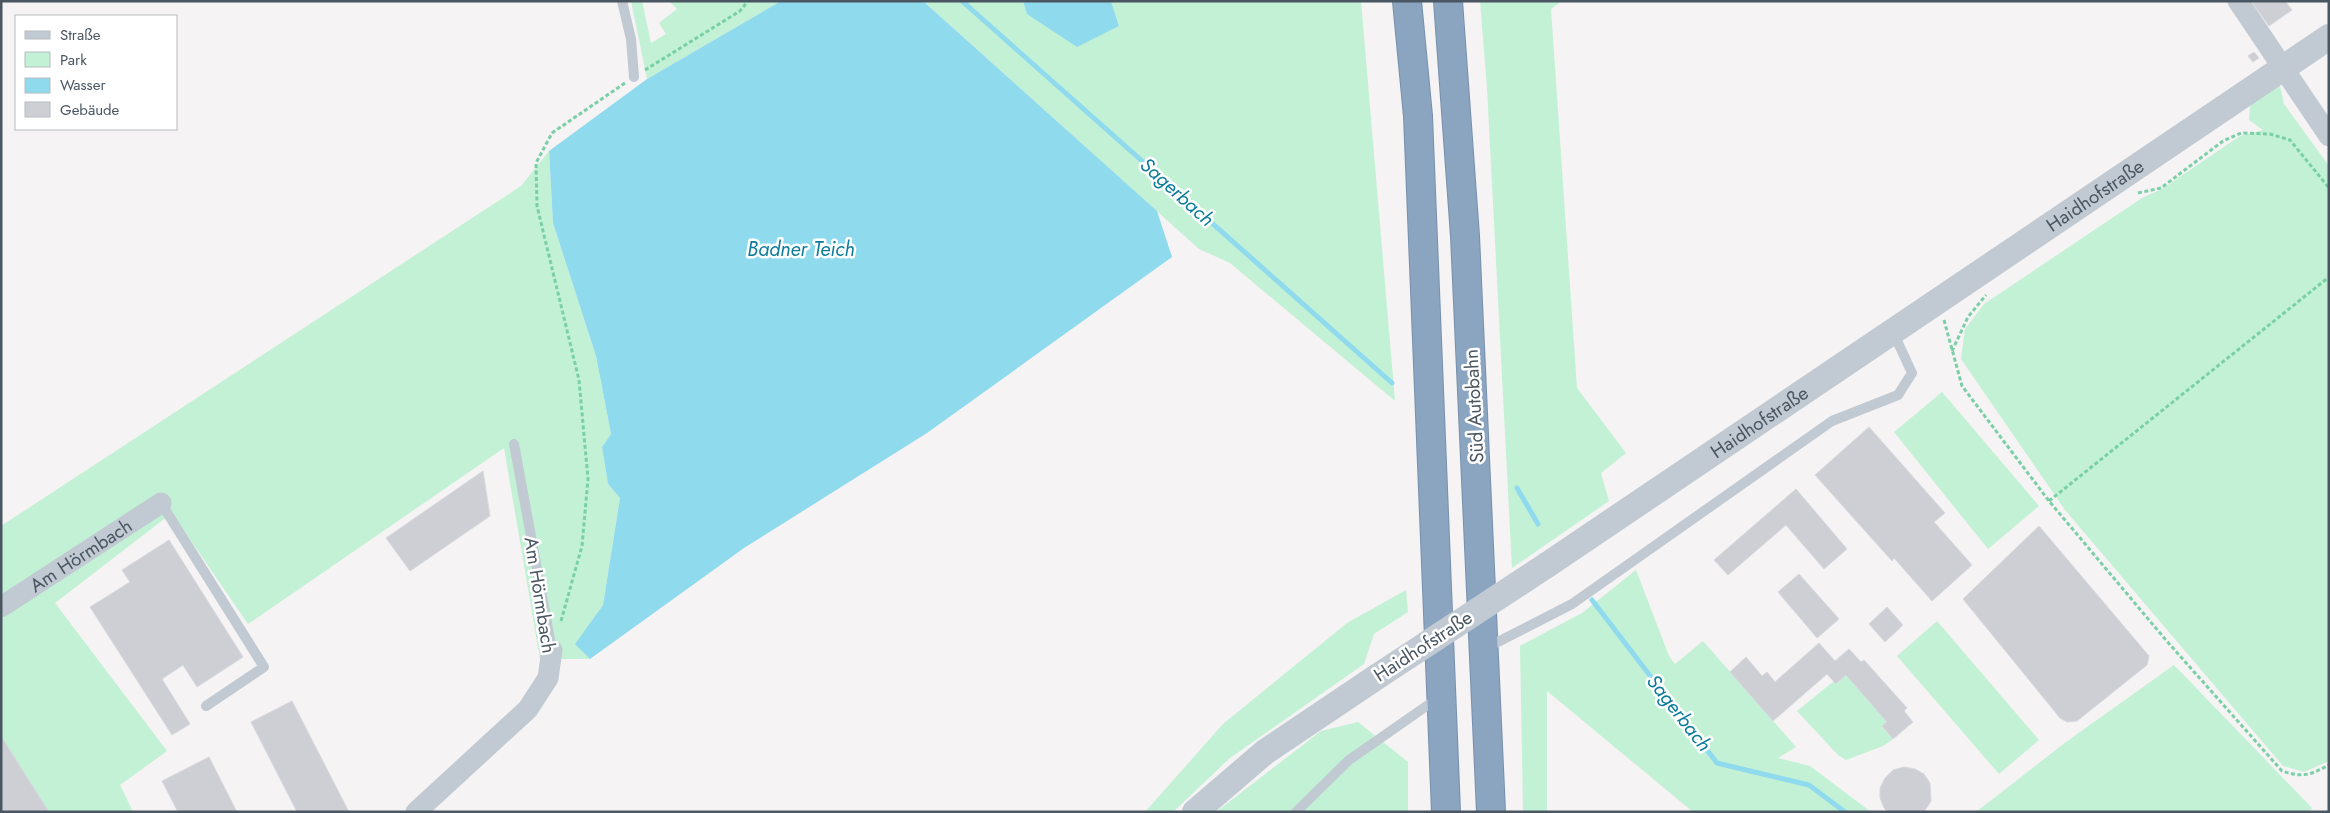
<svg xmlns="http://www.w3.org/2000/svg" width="2330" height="813" viewBox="0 0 2330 813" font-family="Jost,sans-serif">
<rect width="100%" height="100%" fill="#f5f3f3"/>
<path fill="#c3f1d5" d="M631,1h11l9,42 15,-9 -7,-11 18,-14 -8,-8h112l-134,78z
M923,1h100l4,13 92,12 -8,-25h250l34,400 -165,-138 -31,-14z
M1480,1h82l-11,8 26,379 49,65 -25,20 8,28 -97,67 -25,-480z
M2279,81l5,23 45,62v595l-25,11 -21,-6 -218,-256 -104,-151 4,-30 19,-25 158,-106 20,-9 78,-53 23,-6 -14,-10 1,-14z
M549,151l4,72 43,133 15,78 -9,13 6,37 12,14 -17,107 -27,39 14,15h-50l-36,-211 -256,176 -76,-111 -117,90 112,148 -47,34 13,27h-132v-286l520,-340z
M1942,392l97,114 -51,43 -94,-117z
M1636,570l33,86 6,8 28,-23 93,106 -18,11 32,8 61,46h-178l-146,-121v121h-24l-3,-166 62,-33z
M1406,590l2,22 -34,22 -10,30 -134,94 -57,54h-28l78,-88 124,-101z
M1937,621l102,119 -40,34 -102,-118z
M2174,665l138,143 -3,4h-333l90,-70z
M1846,675l41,47 -5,5 11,12 -10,7 -37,14 -8,-5 -41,-44 37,-30 3,3z
M1358,722l50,40v50h-192l105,-81z"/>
<path fill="#90daee" d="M781,1h142l234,210 15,46 -245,176 -183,115 -154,111 -15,-15 28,-39 17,-107 -12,-14 -6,-37 9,-13 -15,-78 -43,-133 -4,-72 98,-72z
M1023,1h88l8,25 -42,21 -50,-33z"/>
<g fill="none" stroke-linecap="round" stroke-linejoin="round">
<path stroke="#90daee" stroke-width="5" d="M962,1l430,382
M1517,488l21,36
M1592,600l125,163 92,22 36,27"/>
</g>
<path fill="#cdcfd5" stroke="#d7d9de" d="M2251,1h34l7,9 -23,16z
M2254,52l5,6 -6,4 -5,-6z
M1869,427l76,86 -11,9 38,43 -40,36 -38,-43 -2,3 -77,-86z
M483,471l7,45 -80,55 -24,-33z
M1796,489l51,60 -23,20 -38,-44 -58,50 -14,-15z
M2039,526l110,130 -2,9 -70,56 -10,1 -7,-4 -97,-119z
M169,540l74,117 -46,30 -14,-22 -21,14 28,45 -18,11 -82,-128 40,-25 -8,-12z
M1799,574l40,45 -22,19 -39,-46z
M1887,607l16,18 -18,17 -16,-18z
M1819,643l16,18 14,-12 12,13 3,-2 43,48 -3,3 9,11 -20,17 -11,-13 5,-4 -41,-47 -10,9 -9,-10 -54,47 -43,-49 16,-15 16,19 5,-4 8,10z
M292,701l57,111h-52l-46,-90z
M1,736l48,76h-48z
M209,757l28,55h-59l-16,-31z
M1904,767l11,2 9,5 6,9 1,18 -7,11h-36l-4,-4 -4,-10v-10l5,-10 8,-8z"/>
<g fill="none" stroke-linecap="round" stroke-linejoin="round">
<g stroke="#7690ad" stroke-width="30">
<path id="motorway" d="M1407,1l11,115 28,696
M1448,1l17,235 26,576"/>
</g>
<path stroke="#7ad0a6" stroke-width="3" stroke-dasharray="4 2.5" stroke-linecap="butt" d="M645,70l95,-59 8,-10
M2138,193l23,-5 62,-47 18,-8 29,1 20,6 39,48
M1944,320l18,66 87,115 116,138 117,132c21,7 28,4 47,-6
M1952,351l16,-34 18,-22
M2049,501l280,-224
M561,621l21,-75 6,-67 -9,-99 -42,-174 -1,-43 16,-30 73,-50"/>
<path stroke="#c1cad2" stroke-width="10" d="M622,1l9,38 3,38
M514,444l38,206
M161,503l103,164 -58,39
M1486,648l86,-44 260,-183 66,-26 14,-22 -19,-41
M1296,812l53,-52 89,-62"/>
<g stroke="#c1cad2" stroke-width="21">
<path d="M2238,1l91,135"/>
<path id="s1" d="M1,607l160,-104"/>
<path d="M416,812l112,-103 20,-31 4,-28"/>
</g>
<g stroke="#c1cad2" stroke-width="26">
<path id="s2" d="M1547,565l782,-528"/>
<path d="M1195,812l70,-60 113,-76"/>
</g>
<use href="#motorway" stroke="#8ba5c1" stroke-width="28"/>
<path stroke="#c1cad2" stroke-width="26" d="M1378,676l169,-111"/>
</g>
<g text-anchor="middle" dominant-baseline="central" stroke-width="5" stroke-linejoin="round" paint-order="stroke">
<g font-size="19" fill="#4a5661" stroke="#fff">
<text stroke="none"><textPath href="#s2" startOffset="661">Haidhofstraße</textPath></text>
<text transform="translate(1474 406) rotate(-93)">Süd Autobahn</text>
<text stroke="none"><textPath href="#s2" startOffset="256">Haidhofstraße</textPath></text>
<text stroke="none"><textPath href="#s1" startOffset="95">Am Hörmbach</textPath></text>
<text transform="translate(540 595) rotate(81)">Am Hörmbach</text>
<text transform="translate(1423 646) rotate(-33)">Haidhofstraße</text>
</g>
<g font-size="20" font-style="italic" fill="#0c7c9b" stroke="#fff">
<text transform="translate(1177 192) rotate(42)">Sagerbach</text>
<text x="801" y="249">Badner Teich</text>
<text transform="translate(1679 713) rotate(52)">Sagerbach</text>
</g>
</g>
<rect width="2330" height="813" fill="none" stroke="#4a5661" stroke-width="5"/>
<rect x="15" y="15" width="162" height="115" fill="#ffffff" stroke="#b7bbc0"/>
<rect x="25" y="31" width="25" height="8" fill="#c1cad2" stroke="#b7bbc0"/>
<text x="60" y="40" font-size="15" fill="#4a5661">Straße</text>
<rect x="25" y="52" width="25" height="15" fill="#c3f1d5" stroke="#b7bbc0"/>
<text x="60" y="65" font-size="15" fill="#4a5661">Park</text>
<rect x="25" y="78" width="25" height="15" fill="#90daee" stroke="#b7bbc0"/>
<text x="60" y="90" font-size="15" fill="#4a5661">Wasser</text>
<rect x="25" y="102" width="25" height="15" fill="#cdcfd5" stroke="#b7bbc0"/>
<text x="60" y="115" font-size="15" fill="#4a5661">Gebäude</text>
</svg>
